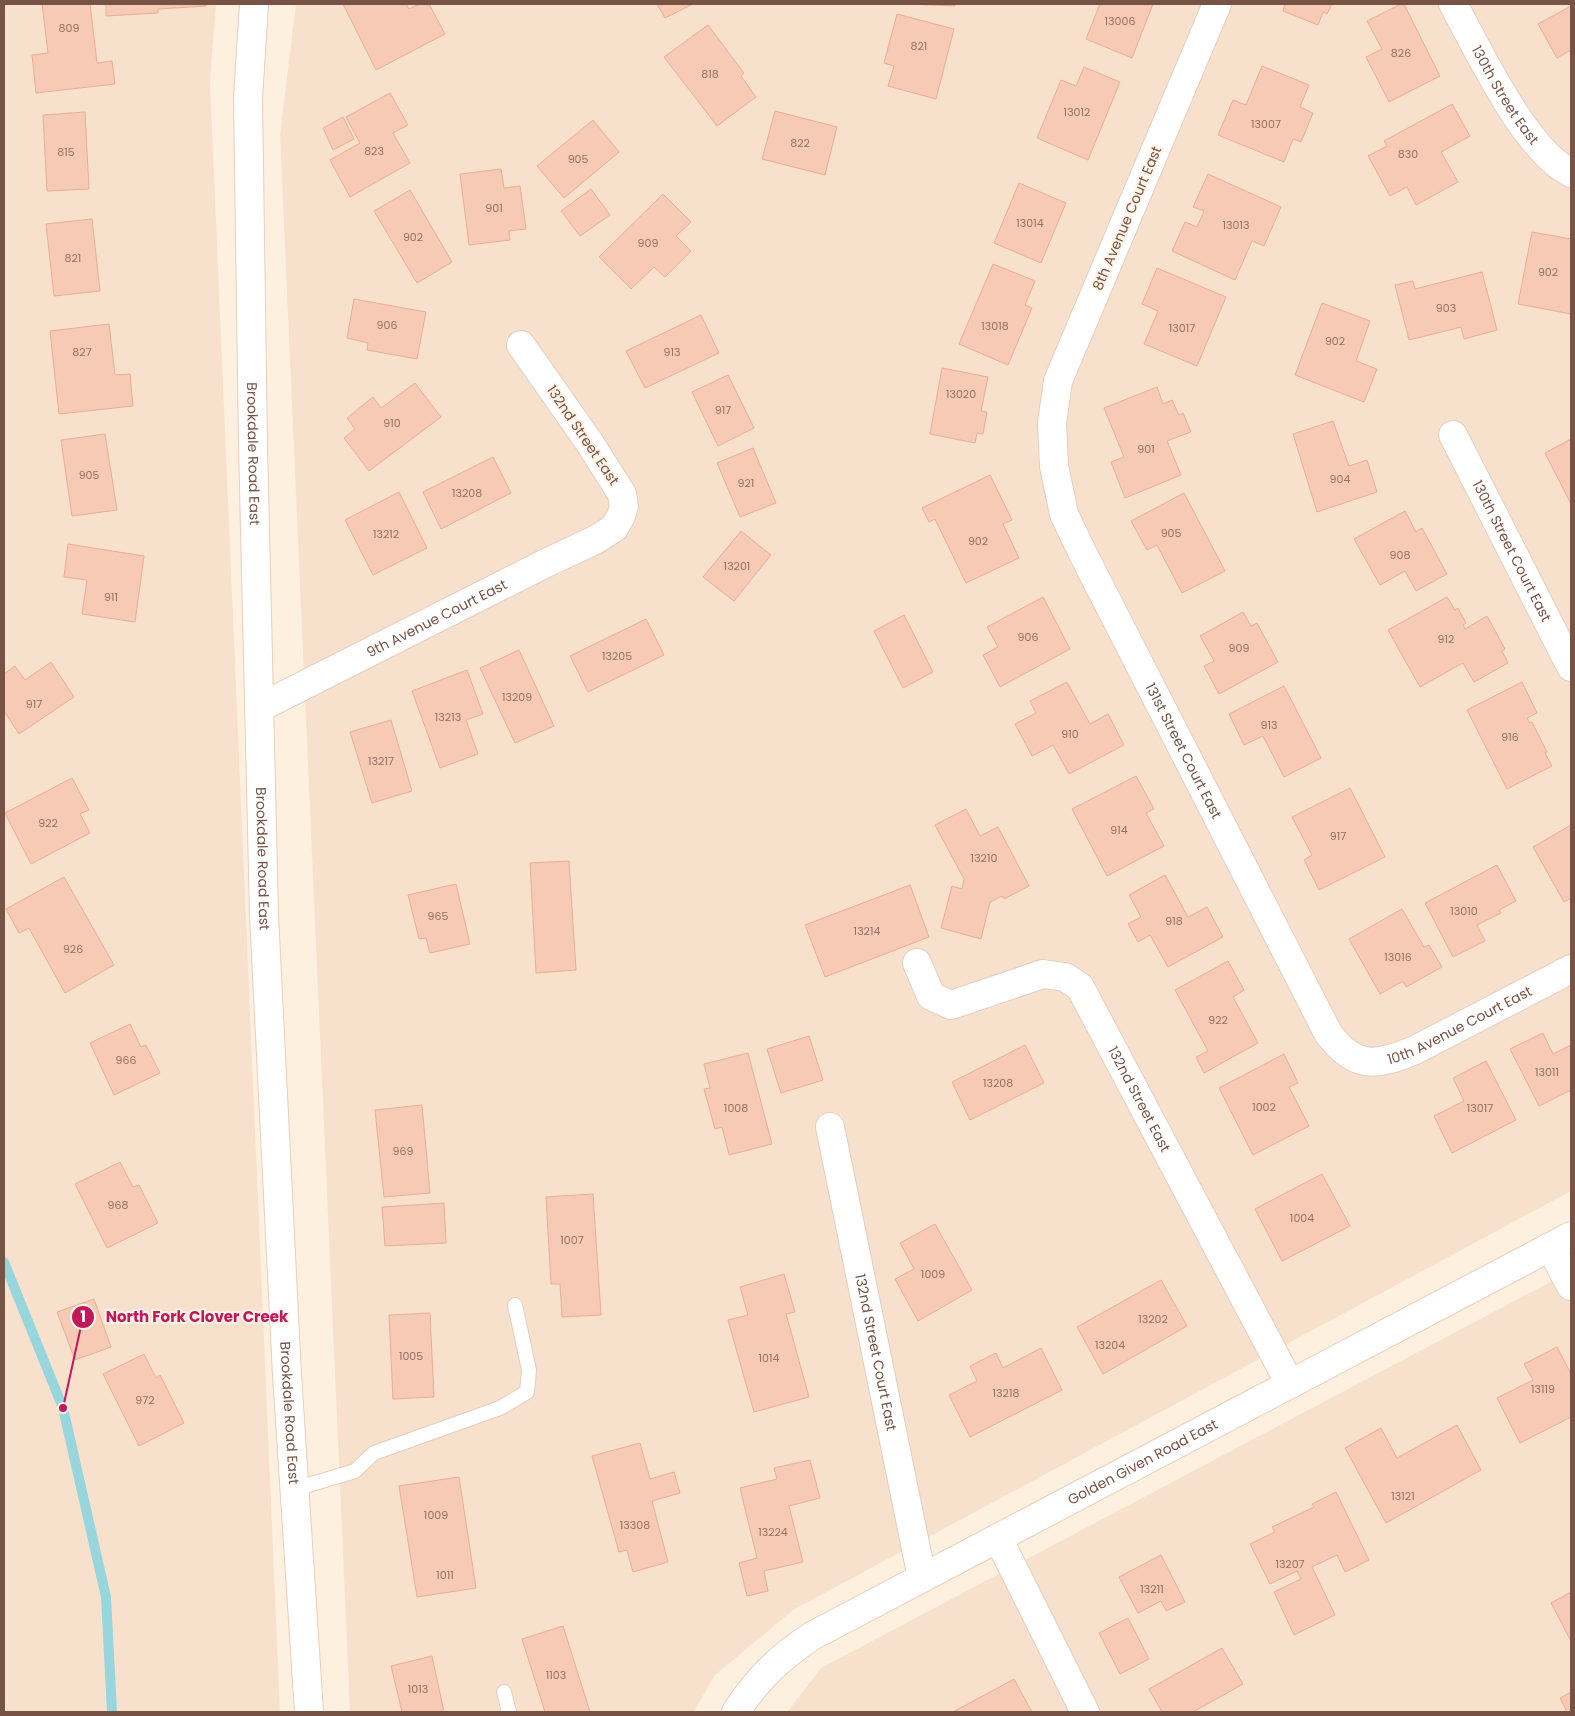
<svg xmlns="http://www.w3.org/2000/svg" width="1575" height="1716" viewBox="0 0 1575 1716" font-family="Poppins,sans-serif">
<rect width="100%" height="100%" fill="#fef0df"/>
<path fill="#f7e1cd" d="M4,4h212l-6,77 70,1631h-276z
M296,4h1275v1187l-778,419 -79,66 -20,36h-344l-70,-1577z
M1571,1271v441h-784l34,-44z"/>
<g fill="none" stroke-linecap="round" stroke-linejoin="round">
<path stroke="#97d6dc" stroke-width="10" d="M4,1262l59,146 43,189 6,115"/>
</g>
<path fill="#f6cab4" stroke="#eaae93" d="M42,4h48l7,59 15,-2 3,23 -79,9 -4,-38 16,-2z
M106,4h100v2l-48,3v4l-52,3z
M343,4h63l3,5 10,-5h10l16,30 -69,36z
M657,4h36l-28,14z
M908,4h47v2z
M1100,4h53l-21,54 -46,-19z
M1285,4h47l-5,10 -4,-2 -5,13 -35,-14z
M1401,4h3l36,72 -51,26 -23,-45 16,-8 -15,-28z
M1571,6v44l-14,8 -19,-34z
M897,14l57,15 -18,70 -48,-13 6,-20 -10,-3z
M708,25l36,48 -3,3 15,21 -39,29 -53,-69z
M1262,66l47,19 -9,22 13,6 -12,29 -8,-3 -9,23 -66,-27 15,-35 13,5z
M1084,67l36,15 -32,78 -51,-22 24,-58 15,6z
M390,93l18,32 -15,8 17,30 -60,34 -20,-37 30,-17 -14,-26z
M1452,104l18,32 -29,16 17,30 -42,23 -9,-18 -17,9 -22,-40 19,-10 -3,-5z
M775,111l62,16 -12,48 -63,-16z
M85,112l4,77 -42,2 -4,-76z
M343,117l11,22 -21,11 -10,-22z
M593,120l26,32 -55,46 -27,-32z
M501,169l3,19 16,-2 6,43 -17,2 1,9 -41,5 -9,-71z
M1208,174l73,33 -17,39 -12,-5 -17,39 -63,-29 13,-29 12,5 7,-16 -11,-4z
M1019,183l47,20 -25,60 -47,-20z
M591,189l19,26 -30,21 -19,-25z
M410,190l42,72 -35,21 -43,-72z
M663,194l28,28 -15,14 15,15 -26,26 -11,-10 -23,22 -32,-32z
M92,219l8,72 -46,5 -8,-72z
M1532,232l39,7v75l-53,-10z
M993,264l42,17 -10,24 7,3 -24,57 -49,-21z
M1157,268l69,29 -29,69 -53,-22 14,-33 -16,-7z
M1482,272l15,58 -33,9 -3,-12 -52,13 -14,-55 18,-4 2,8z
M354,299l72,13 -9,47 -50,-9 1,-7 -21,-5z
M1322,303l48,18 -14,40 21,8 -13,33 -69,-27z
M701,315l18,38 -74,35 -19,-37z
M109,324l6,51 15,-1 3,32 -74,8 -9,-83z
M942,368l46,9 -7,34 6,1 -4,22 -6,-1 -2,10 -45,-9z
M728,375l26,53 -36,18 -26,-54z
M415,383l26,34 -72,54 -25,-33 11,-9 -8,-11 26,-21 8,11z
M1157,387l6,17 9,-4 7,15 4,-2 8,19 -24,9 14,34 -56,23 -14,-36 13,-5 -20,-49z
M1333,421l16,45 18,-6 10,32 -60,20 -24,-78z
M105,434l12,76 -45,6 -11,-76z
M1571,439v65l-26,-51z
M753,448l23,55 -36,14 -23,-54z
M493,457l18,36 -70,36 -18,-37z
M990,475l22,45 -9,4 16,34 -53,25 -31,-64 -6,3 -7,-14z
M399,492l28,56 -54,27 -28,-55z
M1184,493l41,78 -43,22 -25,-48 -10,5 -16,-29z
M1405,511l11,21 6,-4 25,46 -31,17 -11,-20 -25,14 -26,-46z
M741,531l30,24 -37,46 -31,-24z
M68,544l76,12 -9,66 -53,-8 5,-34 -23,-3z
M1043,597l27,52 -70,38 -17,-32 15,-8 -11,-20z
M1447,597l8,13 3,-2 8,15 -3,2 2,4 22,-13 18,33 -3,2 6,12 -34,19 -11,-19 -43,24 -32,-57z
M1243,612l8,14 6,-3 21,39 -59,32 -15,-28 10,-5 -14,-25z
M904,615l29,57 -30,16 -29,-57z
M646,619l18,36 -76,37 -18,-36z
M519,650l35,76 -39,17 -35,-75z
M51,662l23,35 -55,37 -15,-23v-37l11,-8 10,14z
M467,670l16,44 -17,6 12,34 -38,14 -28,-77z
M1067,682l23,42 18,-10 16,31 -55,29 -16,-29 -21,11 -17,-32 21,-11 -6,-12z
M1522,682l15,31 -10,5 3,5 2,-1 15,30 -2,1 7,13 -45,23 -40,-79z
M1284,686l37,72 -37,19 -21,-41 -19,9 -15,-31z
M391,720l21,71 -40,12 -22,-71z
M1136,776l18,33 -8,4 18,33 -57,30 -35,-67z
M72,778l17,32 -9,4 10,19 -59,31 -26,-51z
M1350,788l35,69 -66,33 -15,-30 8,-5 -20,-38z
M966,809l14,27 18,-9 31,59 -25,13 -2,-3 -12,6 -9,37 -40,-11 11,-42 10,3 2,-10 -29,-54z
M1571,825v73l-7,4 -31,-55z
M569,861l7,109 -40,3 -6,-110z
M1497,865l19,36 -17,9 2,3 -24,12 8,16 -32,16 -28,-54z
M1165,875l23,42 19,-10 16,30 -55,30 -18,-32 -12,7 -10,-18 13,-7 -12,-22z
M64,877l50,88 -49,28 -36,-65 -10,5 -13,-24z
M456,884l14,60 -40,9 -4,-15 -7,1 -11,-44z
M910,885l19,52 -104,40 -20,-52z
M1402,909l22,38 5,-2 13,22 -36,20 -3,-6 -23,13 -31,-55z
M1228,961l16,29 -11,7 25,46 -54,30 -8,-16 12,-6 -33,-61z
M130,1024l11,23 5,-2 14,28 -46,22 -24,-52z
M1543,1033l10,21 18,-9v45l-32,16 -29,-57z
M809,1036l14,44 -42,13 -14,-44z
M1025,1045l19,38 -74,37 -18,-38z
M748,1053l24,91 -43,11 -7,-28 -7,2 -11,-40 6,-1 -6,-24z
M1284,1054l14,29 -9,4 20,39 -56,29 -34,-67z
M1486,1061l30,59 -64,33 -18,-37 30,-15 -11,-23z
M422,1105l8,88 -46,4 -9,-87z
M120,1162l13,25 6,-2 19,38 -51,25 -32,-64z
M1322,1174l28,52 -68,35 -27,-52z
M593,1194l8,121 -39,2 -2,-33h-9l-5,-87z
M444,1203l2,40 -61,3 -3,-39z
M935,1224l37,66 -54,31 -23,-42 19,-10 -14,-26z
M784,1274l11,38 -9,2 23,83 -55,15 -26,-92 20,-5 -8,-28z
M1161,1280l26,46 -84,48 -26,-47z
M94,1299l17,48 -36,13 -18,-48z
M430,1313l4,84 -41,2 -4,-84z
M1557,1347l14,27v43l-51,26 -23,-45 36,-18 -9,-16z
M1041,1348l21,42 -92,47 -21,-42 28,-14 -7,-15 26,-13 7,15z
M144,1354l12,24 4,-3 24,48 -45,23 -36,-72z
M1457,1425l24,45 -95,53 -41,-75 36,-20 16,30z
M640,1443l10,36 24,-7 6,21 -28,8 16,61 -35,10 -6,-22 -8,2 -27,-96z
M810,1460l10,38 -31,8 14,56 -39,9 4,20 -21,5 -8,-33 18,-5 -17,-70 37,-9 -3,-11z
M459,1477l17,111 -59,9 -18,-111z
M1336,1492l33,68 -24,12 -8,-17 -25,12 23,48 -41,20 -20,-43 27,-13 -4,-8 -27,13 -20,-40 25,-12 -3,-5 42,-20 -2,-3z
M1161,1555l24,47 -19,9 -5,-10 -23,12 -19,-36z
M1571,1592v49l-20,-38z
M1128,1618l21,41 -29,15 -21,-41z
M563,1626l27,86h-45l-23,-73z
M1222,1648l21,36 -50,28h-31l-13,-23z
M432,1656l12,56h-42l-11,-46z
M1014,1679l18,33h-79z
M1571,1692v20h-4l-7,-14z"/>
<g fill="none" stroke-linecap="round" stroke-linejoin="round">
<g stroke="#e5cdbd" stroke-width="16">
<path id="lane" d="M295,1489l60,-18 19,-18 126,-45 27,-16 2,-22 -14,-65
M504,1692l5,20"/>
</g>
<g stroke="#e5cdbd" stroke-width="30">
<g id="street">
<path id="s1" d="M1217,4l-159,377 -6,42 2,43 10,48 19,40 245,479c27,37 49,33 87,17l156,-81"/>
<path id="s2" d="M1453,4c26,47 71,145 118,169"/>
<path id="s3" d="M1453,435l118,232"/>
<path id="s4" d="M259,708l285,-144 51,-24 19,-12 7,-12 3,-10 -2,-12 -33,-52 -68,-97"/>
<path id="s5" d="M917,963l14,33 20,9 92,-31 22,3 15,10 210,397"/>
<path id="s6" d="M830,1127l92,451"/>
<path d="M1550,1247l21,39"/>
<path d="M998,1538l87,174"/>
</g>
</g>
<g stroke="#ebcdba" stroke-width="30">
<g id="secondary">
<path id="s7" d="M254,4l-6,94 5,346 11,471 23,460 22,337"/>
<path id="s8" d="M736,1712c21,-33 43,-54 76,-76l759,-400"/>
</g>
</g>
<use href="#lane" stroke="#fff" stroke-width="14"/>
<use href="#street" stroke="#fff" stroke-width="28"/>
<use href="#secondary" stroke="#fff" stroke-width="28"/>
</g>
<g text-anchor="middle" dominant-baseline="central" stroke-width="4" stroke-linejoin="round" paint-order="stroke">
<g font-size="11" fill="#977161">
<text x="1120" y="21">13006</text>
<text x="69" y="28">809</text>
<text x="919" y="46">821</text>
<text x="1401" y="53">826</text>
<text x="710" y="74">818</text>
<text x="1077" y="112">13012</text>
<text x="1266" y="124">13007</text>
<text x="800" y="143">822</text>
<text x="374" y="151">823</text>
<text x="66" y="152">815</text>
<text x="1408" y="154">830</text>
<text x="578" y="159">905</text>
<text x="494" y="208">901</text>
<text x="1030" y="223">13014</text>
<text x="1236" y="225">13013</text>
<text x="413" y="237">902</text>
<text x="648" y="243">909</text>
<text x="73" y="258">821</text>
<text x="1548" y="272">902</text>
<text x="1446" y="308">903</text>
<text x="387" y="325">906</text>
<text x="995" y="326">13018</text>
<text x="1182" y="328">13017</text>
<text x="1335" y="341">902</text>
<text x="82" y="352">827</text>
<text x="672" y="352">913</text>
<text x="961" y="394">13020</text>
<text x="723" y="410">917</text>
<text x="392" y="423">910</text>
<text x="1146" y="449">901</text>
<text x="89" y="475">905</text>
<text x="1340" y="479">904</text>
<text x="746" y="483">921</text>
<text x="467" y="493">13208</text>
<text x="1171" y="533">905</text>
<text x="386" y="534">13212</text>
<text x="978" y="541">902</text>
<text x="1400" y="555">908</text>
<text x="737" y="566">13201</text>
<text x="111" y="597">911</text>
<text x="1028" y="637">906</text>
<text x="1446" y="639">912</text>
<text x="1239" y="648">909</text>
<text x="617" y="656">13205</text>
<text x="517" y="697">13209</text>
<text x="34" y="704">917</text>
<text x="448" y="717">13213</text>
<text x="1269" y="725">913</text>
<text x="1070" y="734">910</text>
<text x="1510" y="737">916</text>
<text x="381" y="761">13217</text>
<text x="48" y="823">922</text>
<text x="1119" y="830">914</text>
<text x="1338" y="836">917</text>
<text x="984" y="858">13210</text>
<text x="1464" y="911">13010</text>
<text x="438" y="916">965</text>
<text x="1174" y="921">918</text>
<text x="867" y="931">13214</text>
<text x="73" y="949">926</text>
<text x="1398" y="957">13016</text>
<text x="1218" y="1020">922</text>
<text x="126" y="1060">966</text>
<text x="1547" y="1072">13011</text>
<text x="998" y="1083">13208</text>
<text x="1264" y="1107">1002</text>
<text x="736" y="1108">1008</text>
<text x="1480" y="1108">13017</text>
<text x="403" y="1151">969</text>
<text x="118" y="1205">968</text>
<text x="1302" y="1218">1004</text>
<text x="572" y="1240">1007</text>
<text x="933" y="1274">1009</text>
<text x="1153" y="1319">13202</text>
<text x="1110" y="1345">13204</text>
<text x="411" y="1356">1005</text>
<text x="769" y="1358">1014</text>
<text x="1543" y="1389">13119</text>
<text x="1006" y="1393">13218</text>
<text x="145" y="1400">972</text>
<text x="1403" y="1496">13121</text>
<text x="436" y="1515">1009</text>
<text x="635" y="1525">13308</text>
<text x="773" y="1532">13224</text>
<text x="1290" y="1564">13207</text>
<text x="445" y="1575">1011</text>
<text x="1152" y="1589">13211</text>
<text x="556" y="1675">1103</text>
<text x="418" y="1689">1013</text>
</g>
<g font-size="14" fill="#775345" stroke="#fff4e7">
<text stroke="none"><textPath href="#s2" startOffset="105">130th Street East</textPath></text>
<text transform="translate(1127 218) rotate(-67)">8th Avenue Court East</text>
<text transform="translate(583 435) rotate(56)">132nd Street East</text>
<text stroke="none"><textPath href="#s7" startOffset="450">Brookdale Road East</textPath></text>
<text stroke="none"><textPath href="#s3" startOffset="130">130th Street Court East</textPath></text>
<text stroke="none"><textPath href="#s4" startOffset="199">9th Avenue Court East</textPath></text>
<text stroke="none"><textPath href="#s1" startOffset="809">131st Street Court East</textPath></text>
<text stroke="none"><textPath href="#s7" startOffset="855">Brookdale Road East</textPath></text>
<text stroke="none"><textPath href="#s1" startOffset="1276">10th Avenue Court East</textPath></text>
<text stroke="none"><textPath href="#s5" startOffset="322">132nd Street East</textPath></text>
<text stroke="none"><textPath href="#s6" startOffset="230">132nd Street Court East</textPath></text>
<text stroke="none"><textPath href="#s7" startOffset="1410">Brookdale Road East</textPath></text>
<text stroke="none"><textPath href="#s8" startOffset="482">Golden Given Road East</textPath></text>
</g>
</g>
<path fill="none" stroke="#c2185b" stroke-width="2" d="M63 1408L83 1317"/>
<g fill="#c2185b" stroke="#fff4e7" stroke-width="2">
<circle cx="63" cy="1408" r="5"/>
<circle cx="83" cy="1317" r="12"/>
</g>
<g font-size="15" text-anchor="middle" font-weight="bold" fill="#fff">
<text x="83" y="1322">1</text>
</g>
<g font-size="15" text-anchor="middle" font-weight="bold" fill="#c2185b" stroke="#fff4e7" stroke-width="4" stroke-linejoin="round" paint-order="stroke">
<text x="197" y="1322">North Fork Clover Creek</text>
</g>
<rect width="1575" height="1716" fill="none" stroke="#775345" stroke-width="10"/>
</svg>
